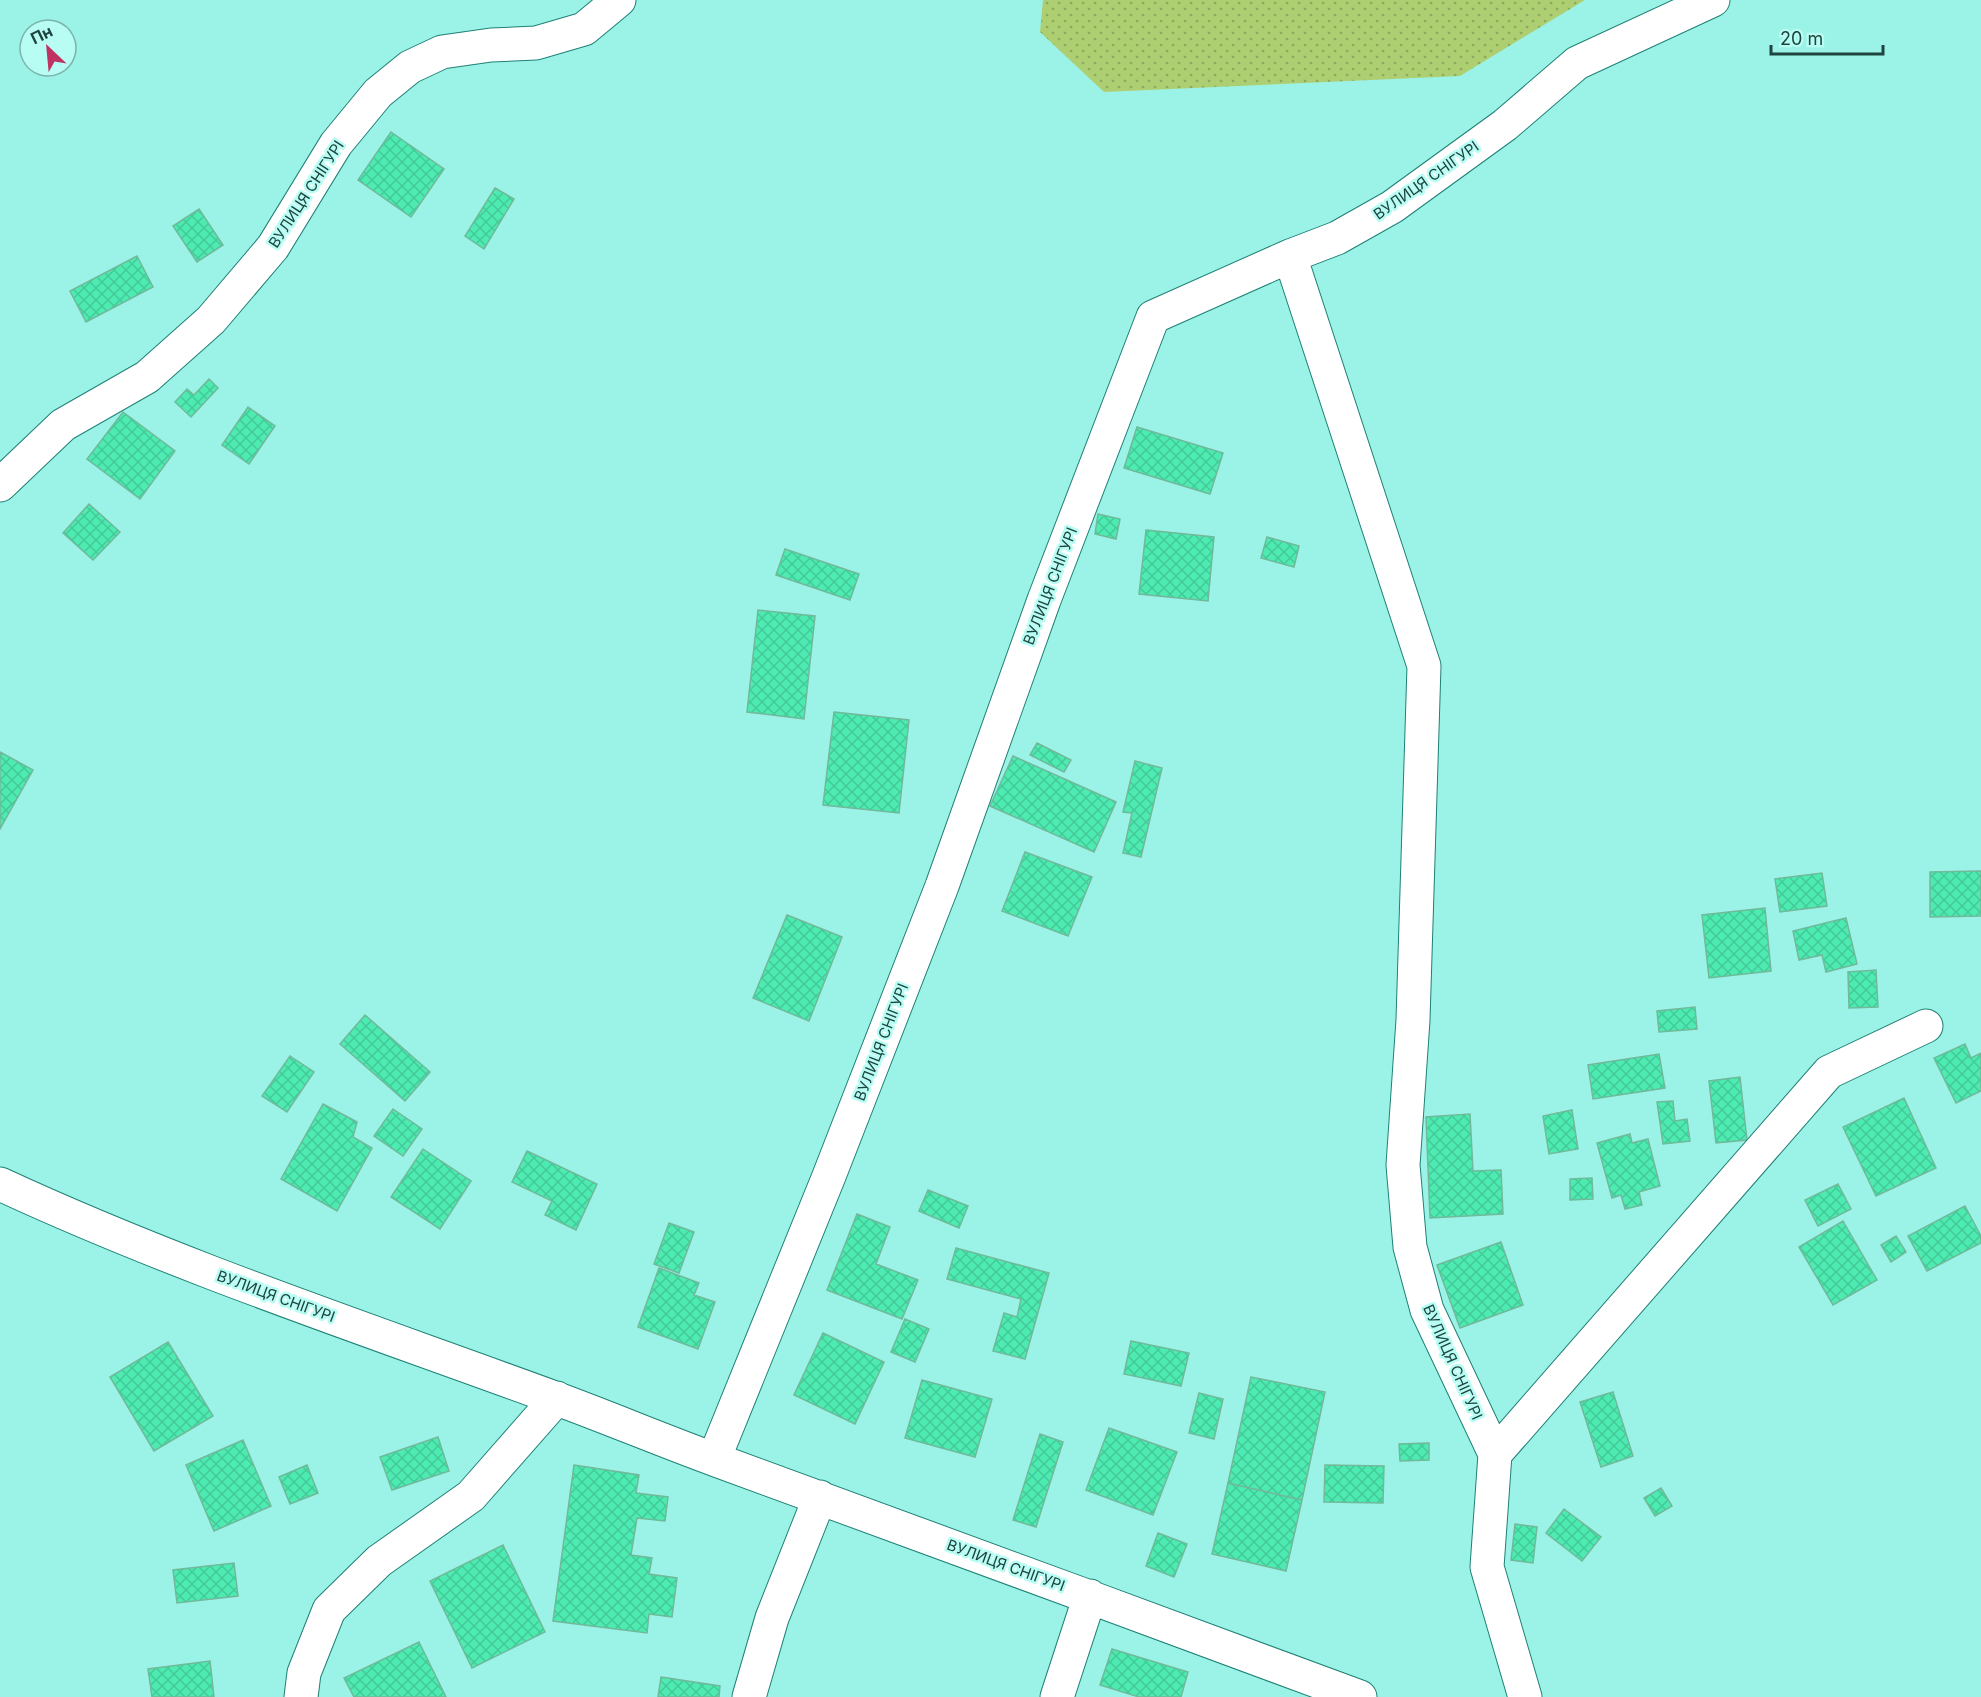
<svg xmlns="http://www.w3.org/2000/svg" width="1981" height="1697" viewBox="0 0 1981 1697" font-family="Inter,sans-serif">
<defs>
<pattern id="grass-dots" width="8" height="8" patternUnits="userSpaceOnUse" patternTransform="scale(1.5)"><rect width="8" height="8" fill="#aecf71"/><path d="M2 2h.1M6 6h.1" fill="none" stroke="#8daa5e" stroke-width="1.8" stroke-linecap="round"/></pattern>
<pattern id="building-cross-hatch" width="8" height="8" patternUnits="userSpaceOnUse" patternTransform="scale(1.5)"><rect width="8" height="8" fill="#4deab1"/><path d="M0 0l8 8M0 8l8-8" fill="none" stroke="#43ca99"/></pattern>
</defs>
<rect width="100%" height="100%" fill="#9bf3e7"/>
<path fill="url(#grass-dots)" d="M1043,0h542l-125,76 -356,16 -64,-60z"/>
<path fill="url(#building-cross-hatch)" stroke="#70b99a" stroke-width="1.5" d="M391,132l53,37 -33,48 -53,-37z
M495,188l19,11 -30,50 -19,-13z
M199,209l24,36 -26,17 -24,-36z
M137,256l16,31 -67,35 -16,-31z
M209,379l9,9 -27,29 -16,-15 12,-13 7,6z
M248,407l27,19 -26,38 -27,-19z
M123,412l52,39 -35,48 -53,-40z
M1137,427l86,26 -13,41 -86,-26z
M89,504l31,28 -27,28 -30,-27z
M1098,514l22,5 -4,20 -21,-5z
M1146,530l68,7 -6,64 -69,-7z
M1267,537l32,9 -5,21 -33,-9z
M785,549l74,25 -9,26 -74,-25z
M758,610l57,6 -11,103 -57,-7z
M834,712l75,8 -10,93 -76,-8z
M1037,743l34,17 -7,12 -34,-17z
M0,752l33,18 -33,59z
M1013,756l103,46 -22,50 -104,-46z
M1135,761l27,7 -21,89 -18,-4 9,-40 -9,-1z
M1025,852l67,25 -24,59 -66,-25z
M1981,871v45l-51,1v-45z
M1822,873l5,33 -47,6 -5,-33z
M1765,908l6,63 -62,7 -7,-63z
M787,915l55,22 -33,84 -56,-23z
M1846,918l11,46 -31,8 -4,-17 -23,5 -6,-29z
M1876,970l2,37 -29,1 -1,-36z
M1695,1007l2,22 -38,3 -2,-21z
M365,1015l65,57 -25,29 -65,-57z
M1965,1044l6,14 10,-5v38l-25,12 -22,-45z
M1659,1054l6,34 -72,11 -5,-34z
M290,1056l24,16 -27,40 -25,-16z
M1740,1077l7,63 -31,3 -7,-62z
M1904,1098l32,70 -60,28 -33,-69z
M1673,1101l2,20 12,-2 3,22 -27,3 -6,-42z
M323,1104l34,18 -4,15 19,11 -35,63 -56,-32z
M393,1109l29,20 -19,27 -29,-20z
M1572,1110l6,39 -29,5 -6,-38z
M1470,1114l3,57 28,-1 2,44 -73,4 -4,-101z
M1630,1134l2,9 16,-4 12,47 -21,6 3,13 -17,4 -4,-14 -9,3 -15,-55z
M423,1149l48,32 -31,48 -49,-32z
M527,1151l70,33 -21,46 -31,-15 7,-14 -40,-19z
M1592,1178l1,21 -23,1v-21z
M1838,1184l13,25 -33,17 -13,-26z
M928,1190l40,16 -9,22 -40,-17z
M1965,1206l16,30v7l-54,28 -19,-35z
M857,1214l33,13 -14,37 42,16 -16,39 -75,-29z
M1843,1221l34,59 -44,25 -34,-58z
M669,1223l25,9 -15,41 -25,-9z
M1896,1236l10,16 -15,10 -10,-17z
M1501,1242l22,63 -63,23 -23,-63z
M956,1248l93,25 -24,86 -32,-8 11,-38 13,4 4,-18 -74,-20z
M659,1268l40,15 -5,12 21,7 -17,47 -60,-22z
M905,1319l24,10 -14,33 -24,-10z
M823,1333l61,29 -29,62 -61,-29z
M1131,1341l58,12 -8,33 -57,-12z
M168,1342l45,74 -59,35 -44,-74z
M1251,1377l74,15 -23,108 -74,-17z
M922,1380l70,19 -17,58 -70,-19z
M1613,1392l20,64 -32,11 -21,-65z
M1199,1393l24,6 -9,40 -25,-6z
M1109,1428l68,24 -24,63 -67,-25z
M1040,1434l23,8 -27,85 -23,-7z
M438,1437l11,34 -57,19 -12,-33z
M243,1440l28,66 -57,25 -28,-66z
M1429,1443v17l-29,1 -1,-17z
M307,1465l11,28 -28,11 -11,-27z
M574,1465l65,10 -3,18 32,4 -3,24 -28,-3 -6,37 21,3 -3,16 28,4 -5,39 -23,-3 -2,19 -94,-12z
M1325,1465l59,1 -1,37 -59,-1z
M1228,1483l74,17 -16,71 -74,-17z
M1661,1488l11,18 -17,10 -11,-18z
M1564,1509l37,28 -19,24 -36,-28z
M1515,1524l22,3 -4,36 -22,-3z
M1158,1533l29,11 -13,33 -28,-11z
M503,1545l42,87 -73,36 -42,-87z
M234,1563l4,33 -61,7 -4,-33z
M419,1642l27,55h-92l-10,-19z
M1112,1649l76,23 -7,25h-42l-39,-12z
M210,1661l4,36h-62l-4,-28z
M661,1677l59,9 -1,11h-61z"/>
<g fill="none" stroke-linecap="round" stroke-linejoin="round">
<g stroke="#1f8076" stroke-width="35">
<path id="minor" d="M1290,256l134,410 -11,354 -10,145 7,82 17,63 68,144 -8,113 38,130
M0,485l63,-60 84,-48 64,-57 62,-73 63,-103 42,-51 32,-26 32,-15 49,-7 45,-2 48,-14 35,-29
M0,1184c179,83 367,145 552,213 55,20 109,43 164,63 214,79 430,157 644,237
M1495,1454l334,-382 97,-46
M714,1459l115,-283 113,-290 102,-286 109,-283 137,-61 47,-18 55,-31 113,-82 72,-62 136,-63
M301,1697l3,-24 25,-63 50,-49 92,-65 86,-98
M749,1697l23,-79 48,-121
M1057,1697l33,-101"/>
</g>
<use href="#minor" stroke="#fff" stroke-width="33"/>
</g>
<g text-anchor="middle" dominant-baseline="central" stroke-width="5" stroke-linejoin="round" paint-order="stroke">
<g font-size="15" fill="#1e443f" stroke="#b8fdf3">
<text transform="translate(1426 180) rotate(-35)">ВУЛИЦЯ СНІГУРІ</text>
<text transform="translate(306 194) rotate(-57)">ВУЛИЦЯ СНІГУРІ</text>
<text transform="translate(1050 586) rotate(-69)">ВУЛИЦЯ СНІГУРІ</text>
<text transform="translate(881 1042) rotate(-69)">ВУЛИЦЯ СНІГУРІ</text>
<text transform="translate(276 1296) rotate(20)">ВУЛИЦЯ СНІГУРІ</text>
<text transform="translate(1453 1362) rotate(66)">ВУЛИЦЯ СНІГУРІ</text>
<text transform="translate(1006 1565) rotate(20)">ВУЛИЦЯ СНІГУРІ</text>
</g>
</g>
<g transform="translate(48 48) rotate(334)"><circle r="28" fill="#b8fdf3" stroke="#7ab3ab" stroke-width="1.5"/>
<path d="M0-4.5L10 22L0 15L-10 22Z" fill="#bf3262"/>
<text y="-9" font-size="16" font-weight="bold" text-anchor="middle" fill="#1e443f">Пн</text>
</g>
<path d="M1771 45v9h112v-9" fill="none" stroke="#1e443f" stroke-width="3"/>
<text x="1780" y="45" font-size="18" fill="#1e443f" stroke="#b8fdf3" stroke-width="4.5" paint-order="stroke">20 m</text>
</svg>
